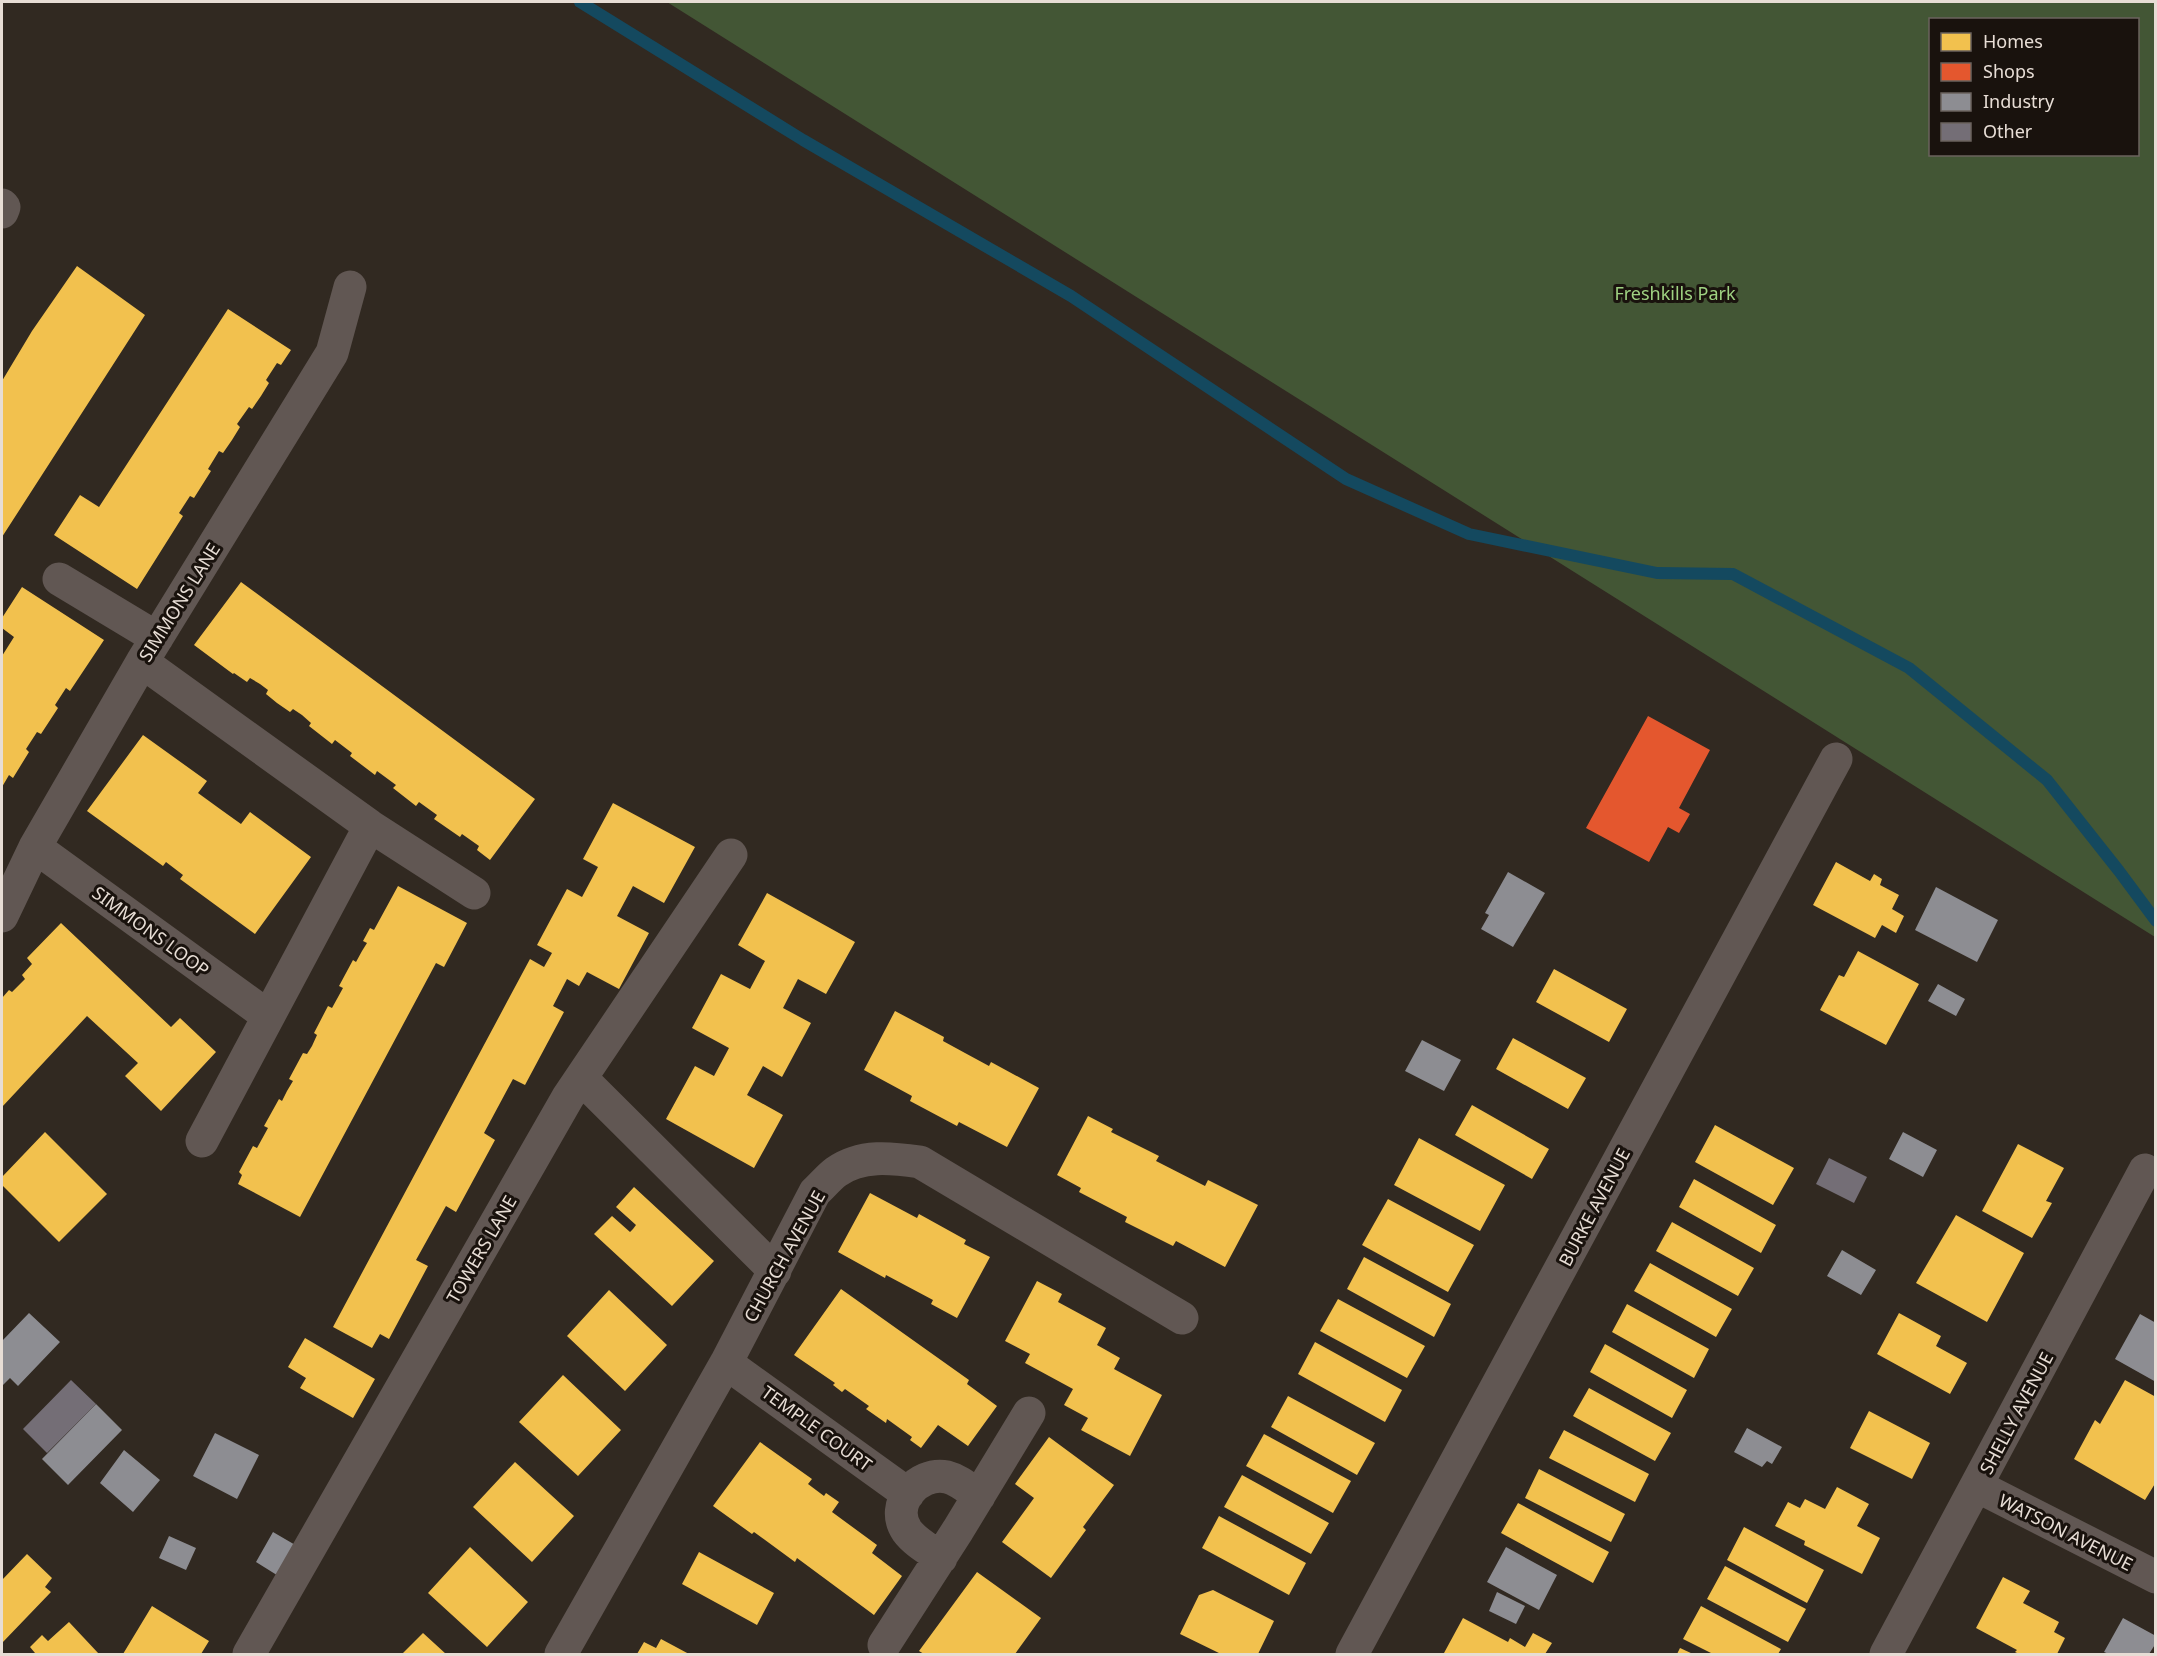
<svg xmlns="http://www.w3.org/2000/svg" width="2157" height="1656" viewBox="0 0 2157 1656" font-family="'Noto Sans',sans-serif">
<rect width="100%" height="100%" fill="#312921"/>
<path fill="#435635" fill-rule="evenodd" d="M667,2h1488v935zM1930,20h208v134h-208z"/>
<path fill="#f2c14e" d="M77,266l68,49 -143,222v-156l30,-50z
M228,309l63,41 -10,15 -4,-2 -11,17 3,3 -8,13 -9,13 -3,-2 -12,17 3,3 -8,13 -9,13 -4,-2 -11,18 3,2 -17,27 -4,-2 -11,17 4,3 -46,73 -83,-54 26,-40 19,12z
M241,582l294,217 -45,61 -13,-10 2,-4 -17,-12 -2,3 -26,-18 3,-4 -18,-13 -3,4 -23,-18 3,-3 -19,-14 -2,4 -25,-19 2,-3 -17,-13 -3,4 -23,-18 2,-3 -9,-8 -9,-6 -3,3 -13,-9 -11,-9 2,-4 -8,-6 -10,-6 -3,4 -13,-9 -1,1 -39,-29z
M22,587l82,53 -34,51 -4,-3 -11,17 3,3 -17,26 -4,-2 -11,17 3,3 -16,26 -4,-3 -7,12v-131l12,-19 -12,-9v-10z
M143,735l64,46 -9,12 22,16 21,15 9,-12 61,45 -56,77 -75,-55 3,-4 -17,-13 -3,4 -76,-55z
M613,803l82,44 -31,56 -31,-17 -16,30 32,17 -30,56 -32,-17 -8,14 -12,-7 -14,27 11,6 -39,73 -12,-6 -29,54 11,7 -39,72 -10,-6 -30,54 12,6 -39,73 -9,-5 -8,14 -39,-21 197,-368 14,8 8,-14 -15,-8 30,-56 15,8 16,-30 -15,-8z
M1836,862l34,19 4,-7 8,5 -2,6 19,10 -7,14 12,7 -8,17 -14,-8 -7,13 -62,-33z
M398,886l69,37 -23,44 -8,-4 -136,254 -62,-33 4,-9 -3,-3 14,-26 4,2 11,-20 -4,-2 15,-27 3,2 5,-10 6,-10 -4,-2 14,-26 4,1 5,-8 5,-11 -3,-2 14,-27 4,2 11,-20 -4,-2 14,-26 3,2 6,-11 5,-8 -4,-2 7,-13 4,2z
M767,893l88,49 -29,52 -28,-15 -15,29 28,15 -29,54 -19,-11 -16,29 36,20 -29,53 -88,-49 29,-53 19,10 15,-28 -37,-20 29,-54 29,15 15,-28 -27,-16z
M61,923l110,104 9,-9 36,34 -55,59 -36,-35 13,-13 -51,-47 -85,91v-109l7,-8 3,2 13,-13 -3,-4 10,-11 -5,-6z
M1858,951l61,33 -33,61 -66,-35 19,-35 5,2z
M1554,969l73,40 -18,33 -73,-40z
M895,1011l49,26 -1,4 22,12 24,13 2,-4 48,26 -32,59 -48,-25 -2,4 -47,-25 2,-5 -48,-26z
M1513,1038l73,40 -18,31 -72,-40z
M1472,1105l77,44 -17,30 -77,-44z
M1088,1116l25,13 -2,3 48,24 -3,5 49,25 3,-6 50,25 -33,62 -49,-26 -3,5 -48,-24 2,-5 -48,-25 2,-4 -24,-13z
M1715,1125l79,43 -21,37 -78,-43z
M45,1132l62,62 -48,48 -57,-57v-8z
M1419,1138l86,47 -25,46 -86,-46z
M2018,1144l46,24 -18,33 6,2 -20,35 -50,-27z
M1694,1179l82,46 -15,28 -82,-46z
M634,1187l80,74 -42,45 -78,-72 18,-18 18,16 3,-3 3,-4 -20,-18z
M870,1193l47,25 2,-4 47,26 -2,4 26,13 -33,61 -26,-14 2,-4 -47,-25 -1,3 -47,-26z
M1388,1199l86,46 -26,47 -86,-47z
M1956,1215l68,38 -37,69 -71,-39z
M1672,1222l82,46 -16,28 -82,-45z
M1364,1257l87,47 -17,33 -87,-48z
M1650,1263l82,46 -16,28 -82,-46z
M1037,1281l25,13 -4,8 48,26 -9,17 23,13 -6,11 48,26 -32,61 -49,-26 7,-12 -24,-13 9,-16 -48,-26 5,-9 -25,-13z
M841,1289l128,91 -2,4 30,22 -29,40 -30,-21 -17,23 -11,-8 2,-3 -25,-18 -1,4 -20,-14 3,-3 -24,-17 -3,3 -9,-7 2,-2 -41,-28z
M609,1290l58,55 -42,46 -58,-55z
M1338,1299l87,47 -18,32 -87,-47z
M1627,1304l82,45 -15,29 -82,-46z
M1899,1313l42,23 -5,10 31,17 -17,31 -73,-40z
M305,1338l70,41 -22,39 -53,-30 6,-10 -18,-11z
M1315,1342l87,48 -17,32 -87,-48z
M1605,1344l82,46 -15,28 -82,-46z
M563,1375l58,55 -43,46 -59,-54z
M2125,1380l31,17v85l-11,18 -71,-41 21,-39 5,4z
M1589,1388l82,45 -16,28 -82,-45z
M1288,1396l87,47 -18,32 -86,-48z
M1869,1411l61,32 -18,36 -62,-31z
M1564,1430l85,44 -14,28 -86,-44z
M1264,1434l87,47 -18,32 -87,-47z
M1049,1437l65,48 -31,42 3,3 -35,48 -49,-36 32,-44 -19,-14z
M760,1442l52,37 -4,5 16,12 2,-3 13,9 -7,10 45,33 -5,8 30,23 -28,39 -77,-57 -2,4 -41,-30 -2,2 -39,-28z
M515,1462l59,54 -42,46 -59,-55z
M1539,1469l86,45 -14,28 -86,-44z
M1242,1475l87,48 -18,31 -87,-47z
M1837,1487l32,17 -12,22 23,12 -18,36 -58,-29 1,-4 -30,-15 13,-24 12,6 5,-9 20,10z
M1518,1503l91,49 -16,31 -92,-50z
M1219,1516l87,47 -17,32 -87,-47z
M1744,1527l80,43 -17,33 -80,-43z
M470,1547l58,55 -41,45 -59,-54z
M699,1552l75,41 -17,32 -75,-41z
M27,1554l25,24 -7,9 6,5 -49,51v-63z
M1725,1566l81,43 -18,33 -81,-43z
M977,1572l64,46 -26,36h-91l-5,-3z
M2003,1577l27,14 -7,12 36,19 -5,10 11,6 -8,16h-38l-4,-2 2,-2 -41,-22z
M1213,1590l61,31 -16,33h-37l-41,-20 19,-39z
M152,1606l57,35 -8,13h-78z
M1701,1606l80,43 -3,5h-65l-30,-15z
M1463,1618l45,24 2,-4 15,9 8,-14 19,10 -7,11h-97l-4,-1z
M69,1622l30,32h-66l2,-1 -5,-6 12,-12 6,6z
M423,1633l23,21h-44z
M661,1639l28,15h-52l7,-12 12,6z
M1680,1648l13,6h-16z"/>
<path fill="#e4572e" d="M1648,716l62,34 -31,58 11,6 -11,19 -11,-6 -19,35 -63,-34z"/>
<path fill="#8d8d92" d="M1508,872l37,21 -32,54 -32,-18 8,-14 -4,-2z
M1936,887l62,33 -21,42 -62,-32z
M1938,984l27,15 -9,17 -28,-15z
M1422,1040l39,20 -17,31 -39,-20z
M1903,1132l34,18 -14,27 -34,-18z
M1842,1250l34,20 -15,25 -34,-19z
M29,1313l31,29 -42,44 -8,-8 -8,8v-45z
M2140,1314l16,9v59l-41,-23z
M96,1404l26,26 -54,55 -26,-26z
M1747,1428l35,19 -10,17 -5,-3 -5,6 -28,-15z
M215,1433l44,22 -22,44 -44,-23z
M124,1450l36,30 -27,32 -33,-29z
M273,1532l24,14 -17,31 -24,-15z
M169,1536l27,12 -10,22 -27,-12z
M1506,1547l51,28 -18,35 -52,-28z
M1497,1592l28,14 -9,18 -27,-13z
M2123,1618l33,18v7l-7,11h-40l-5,-2z"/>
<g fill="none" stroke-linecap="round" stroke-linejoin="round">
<path stroke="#14495f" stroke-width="12" d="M580,2l223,138 268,156 275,183 123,55 188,39 76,1 176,94 138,112 72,91 37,50"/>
</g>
<path fill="#746e76" d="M1829,1158l38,19 -13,26 -38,-19z
M71,1380l25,24 -49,49 -24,-24z"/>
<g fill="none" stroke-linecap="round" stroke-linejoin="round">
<path stroke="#615753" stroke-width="33" d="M2,205l2,2 -2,5
M59,579l98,59
M142,662l228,164 104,67
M35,847l233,169
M2,916l33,-69 107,-185 190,-309 18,-66
M581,1078l194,193
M202,1141l168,-315
M726,1363l182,131
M1977,1486l179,91
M941,1558c-11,-8 -26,-16 -34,-27 -18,-26 10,-60 40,-54 12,3 22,12 32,19
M884,1645l74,-115 71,-117
M249,1654l319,-557 163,-242
M561,1654l165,-291 89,-171c7,-6 13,-14 21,-20 25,-18 56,-14 84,-10l262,156
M1352,1654l484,-895
M1886,1654l259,-484"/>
</g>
<g text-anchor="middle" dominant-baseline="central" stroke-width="6" stroke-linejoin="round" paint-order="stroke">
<g font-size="18" fill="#9fd282" stroke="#19120d">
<text x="1675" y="293">Freshkills Park</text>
</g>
<g font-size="18" fill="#e7ddd5" stroke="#19120d">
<text transform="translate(179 602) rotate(-58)">SIMMONS LANE</text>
<text transform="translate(151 931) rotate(36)">SIMMONS LOOP</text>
<text transform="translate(1594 1207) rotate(-62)">BURKE AVENUE</text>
<text transform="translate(481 1249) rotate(-60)">TOWERS LANE</text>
<text transform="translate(784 1256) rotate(-61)">CHURCH AVENUE</text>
<text transform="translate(2016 1413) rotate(-62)">SHELLY AVENUE</text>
<text transform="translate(817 1428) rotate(36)">TEMPLE COURT</text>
<text transform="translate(2066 1532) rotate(27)">WATSON AVENUE</text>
</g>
</g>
<rect width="2157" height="1656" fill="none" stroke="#e7ddd5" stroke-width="6"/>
<rect x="1929" y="18" width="210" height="138" fill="#19120d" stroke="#6b635d" stroke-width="1.5"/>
<rect x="1941" y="33" width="30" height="18" fill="#f2c14e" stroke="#6b635d" stroke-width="1.5"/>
<text x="1983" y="48" font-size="18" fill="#e7ddd5">Homes</text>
<rect x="1941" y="63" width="30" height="18" fill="#e4572e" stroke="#6b635d" stroke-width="1.5"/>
<text x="1983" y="78" font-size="18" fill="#e7ddd5">Shops</text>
<rect x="1941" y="93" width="30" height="18" fill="#8d8d92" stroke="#6b635d" stroke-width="1.5"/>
<text x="1983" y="108" font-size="18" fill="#e7ddd5">Industry</text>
<rect x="1941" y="123" width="30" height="18" fill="#746e76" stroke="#6b635d" stroke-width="1.5"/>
<text x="1983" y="138" font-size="18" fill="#e7ddd5">Other</text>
</svg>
